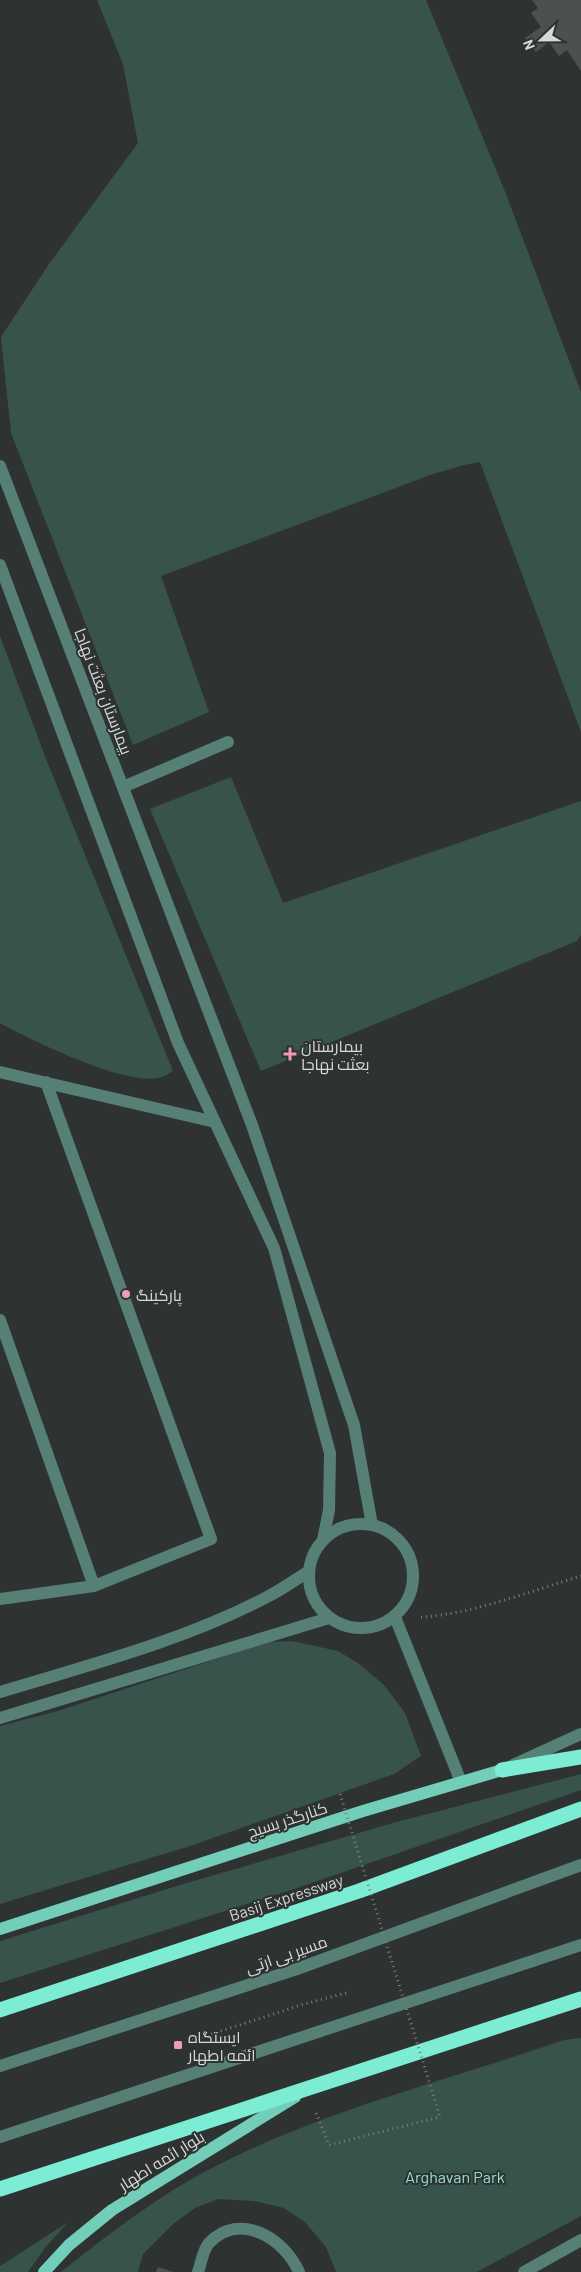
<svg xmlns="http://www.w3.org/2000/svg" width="581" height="2272" viewBox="0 0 581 2272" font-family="Barlow,Cairo,sans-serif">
<rect width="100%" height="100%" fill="#2e3332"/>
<path fill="#38534c" d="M97,0h329l78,189 77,203v340l-101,-270 -16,3 -34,10 -269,101 48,136 -76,33 -122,-312 -10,-96 48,-73 89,-121 -15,-79z
M0,636l46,123 127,312c-4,2 -9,6 -14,7 -36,7 -126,-37 -159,-55z
M231,777l52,126 298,-102v134l-4,6 -316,130 -111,-262z
M292,1641l46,10 20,12 26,22 21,28 16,43 -27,18 -201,71 -193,59v-178l58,-15 209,-69z
M581,1774v16l-284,98 -297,95v-42l180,-56 213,-62z
M581,2038v178l-104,56h-141l-10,-25 -21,-25 -21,-14 -30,-7 -36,-2 -23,9 -22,16 -30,30 -5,18h-77c53,-42 106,-83 167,-112 107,-53 224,-81 336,-120z
M67,2223l-22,25 -17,24h-28v-6z"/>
<path fill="#4b5150" d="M532,0h49v71l-14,-21 -8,6 -10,-14 -13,10 -11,-14 16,-11 -10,-14 7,-5z
M158,2267l15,5h-17z"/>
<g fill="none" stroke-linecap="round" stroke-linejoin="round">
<path stroke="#7c807f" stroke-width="3" stroke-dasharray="1 4" stroke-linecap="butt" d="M421,1617c48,-2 113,-27 160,-41
M178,2045l126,-41 46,-12
M316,2113l13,32 111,-28"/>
<path stroke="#568076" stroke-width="12" d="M0,466l252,659 102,300 18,100
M0,565l178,478 96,205 56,205 -1,57 -6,30
M123,787l105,-45
M0,1072l215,50
M0,1320l94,266
M309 1576a52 52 0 1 1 104 0a52 52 0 1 1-104 0Z
M0,1599l94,-13 117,-47 -165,-457
M395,1617l66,165
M0,1692c89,-27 183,-51 267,-95 14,-7 28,-17 42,-26
M0,1718l329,-100
M513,1765l68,-31
M0,2066l297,-97 284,-104
M0,2137l581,-192
M198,2272c3,-8 5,-23 11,-29 31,-32 75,-5 90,29
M524,2272l57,-32"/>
<path stroke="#72ceb9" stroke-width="12" d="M0,1929l363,-118 139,-41
M44,2272l25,-27 43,-35 183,-113"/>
<path stroke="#7cedd4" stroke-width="15" d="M502,1770l79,-13
M0,2010l359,-119 222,-82
M0,2189l581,-190"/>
<path stroke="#7c807f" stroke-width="3" stroke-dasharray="1 4" stroke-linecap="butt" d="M340,1794l100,323"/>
</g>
<g fill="#ef9ab8" stroke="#2e3332" stroke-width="2">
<path d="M287.5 1046.5h5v5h5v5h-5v5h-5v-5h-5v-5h5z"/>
<circle cx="126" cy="1294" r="5"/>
<rect x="173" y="2040" width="10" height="10" rx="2.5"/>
</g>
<g text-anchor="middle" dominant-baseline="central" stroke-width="4" stroke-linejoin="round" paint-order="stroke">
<g font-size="16" fill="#d5d9d8" stroke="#2e3332">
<text transform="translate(104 691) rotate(69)">بیمارستان بعثت نهاجا</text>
<text transform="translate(287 1819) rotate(-18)">کنارگذر بسیج</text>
<text transform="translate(286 1897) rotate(-18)">Basij Expressway</text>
<text transform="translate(286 1954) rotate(-19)">مسیر بی ارتی</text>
<text transform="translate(161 2160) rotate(-32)">بلوار ائمه اطهار</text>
</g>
<g font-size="16" fill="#d5d9d8" stroke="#2e3332" text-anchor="start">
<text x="301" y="1045">بیمارستان<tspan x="301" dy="18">بعثت نهاجا</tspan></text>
<text x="136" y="1294">پارکینگ</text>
<text x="188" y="2036">ایستگاه<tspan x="188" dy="18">ائمه اطهار</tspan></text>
</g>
<g font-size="16" fill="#92dfcd" stroke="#2e3332">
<text x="455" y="2176">Arghavan Park</text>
</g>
</g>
<g transform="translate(541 40) rotate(248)" stroke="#2e3332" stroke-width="4" paint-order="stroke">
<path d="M0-4L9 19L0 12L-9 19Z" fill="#d5d9d8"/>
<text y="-8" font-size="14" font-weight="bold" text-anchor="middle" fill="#d5d9d8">N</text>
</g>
</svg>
